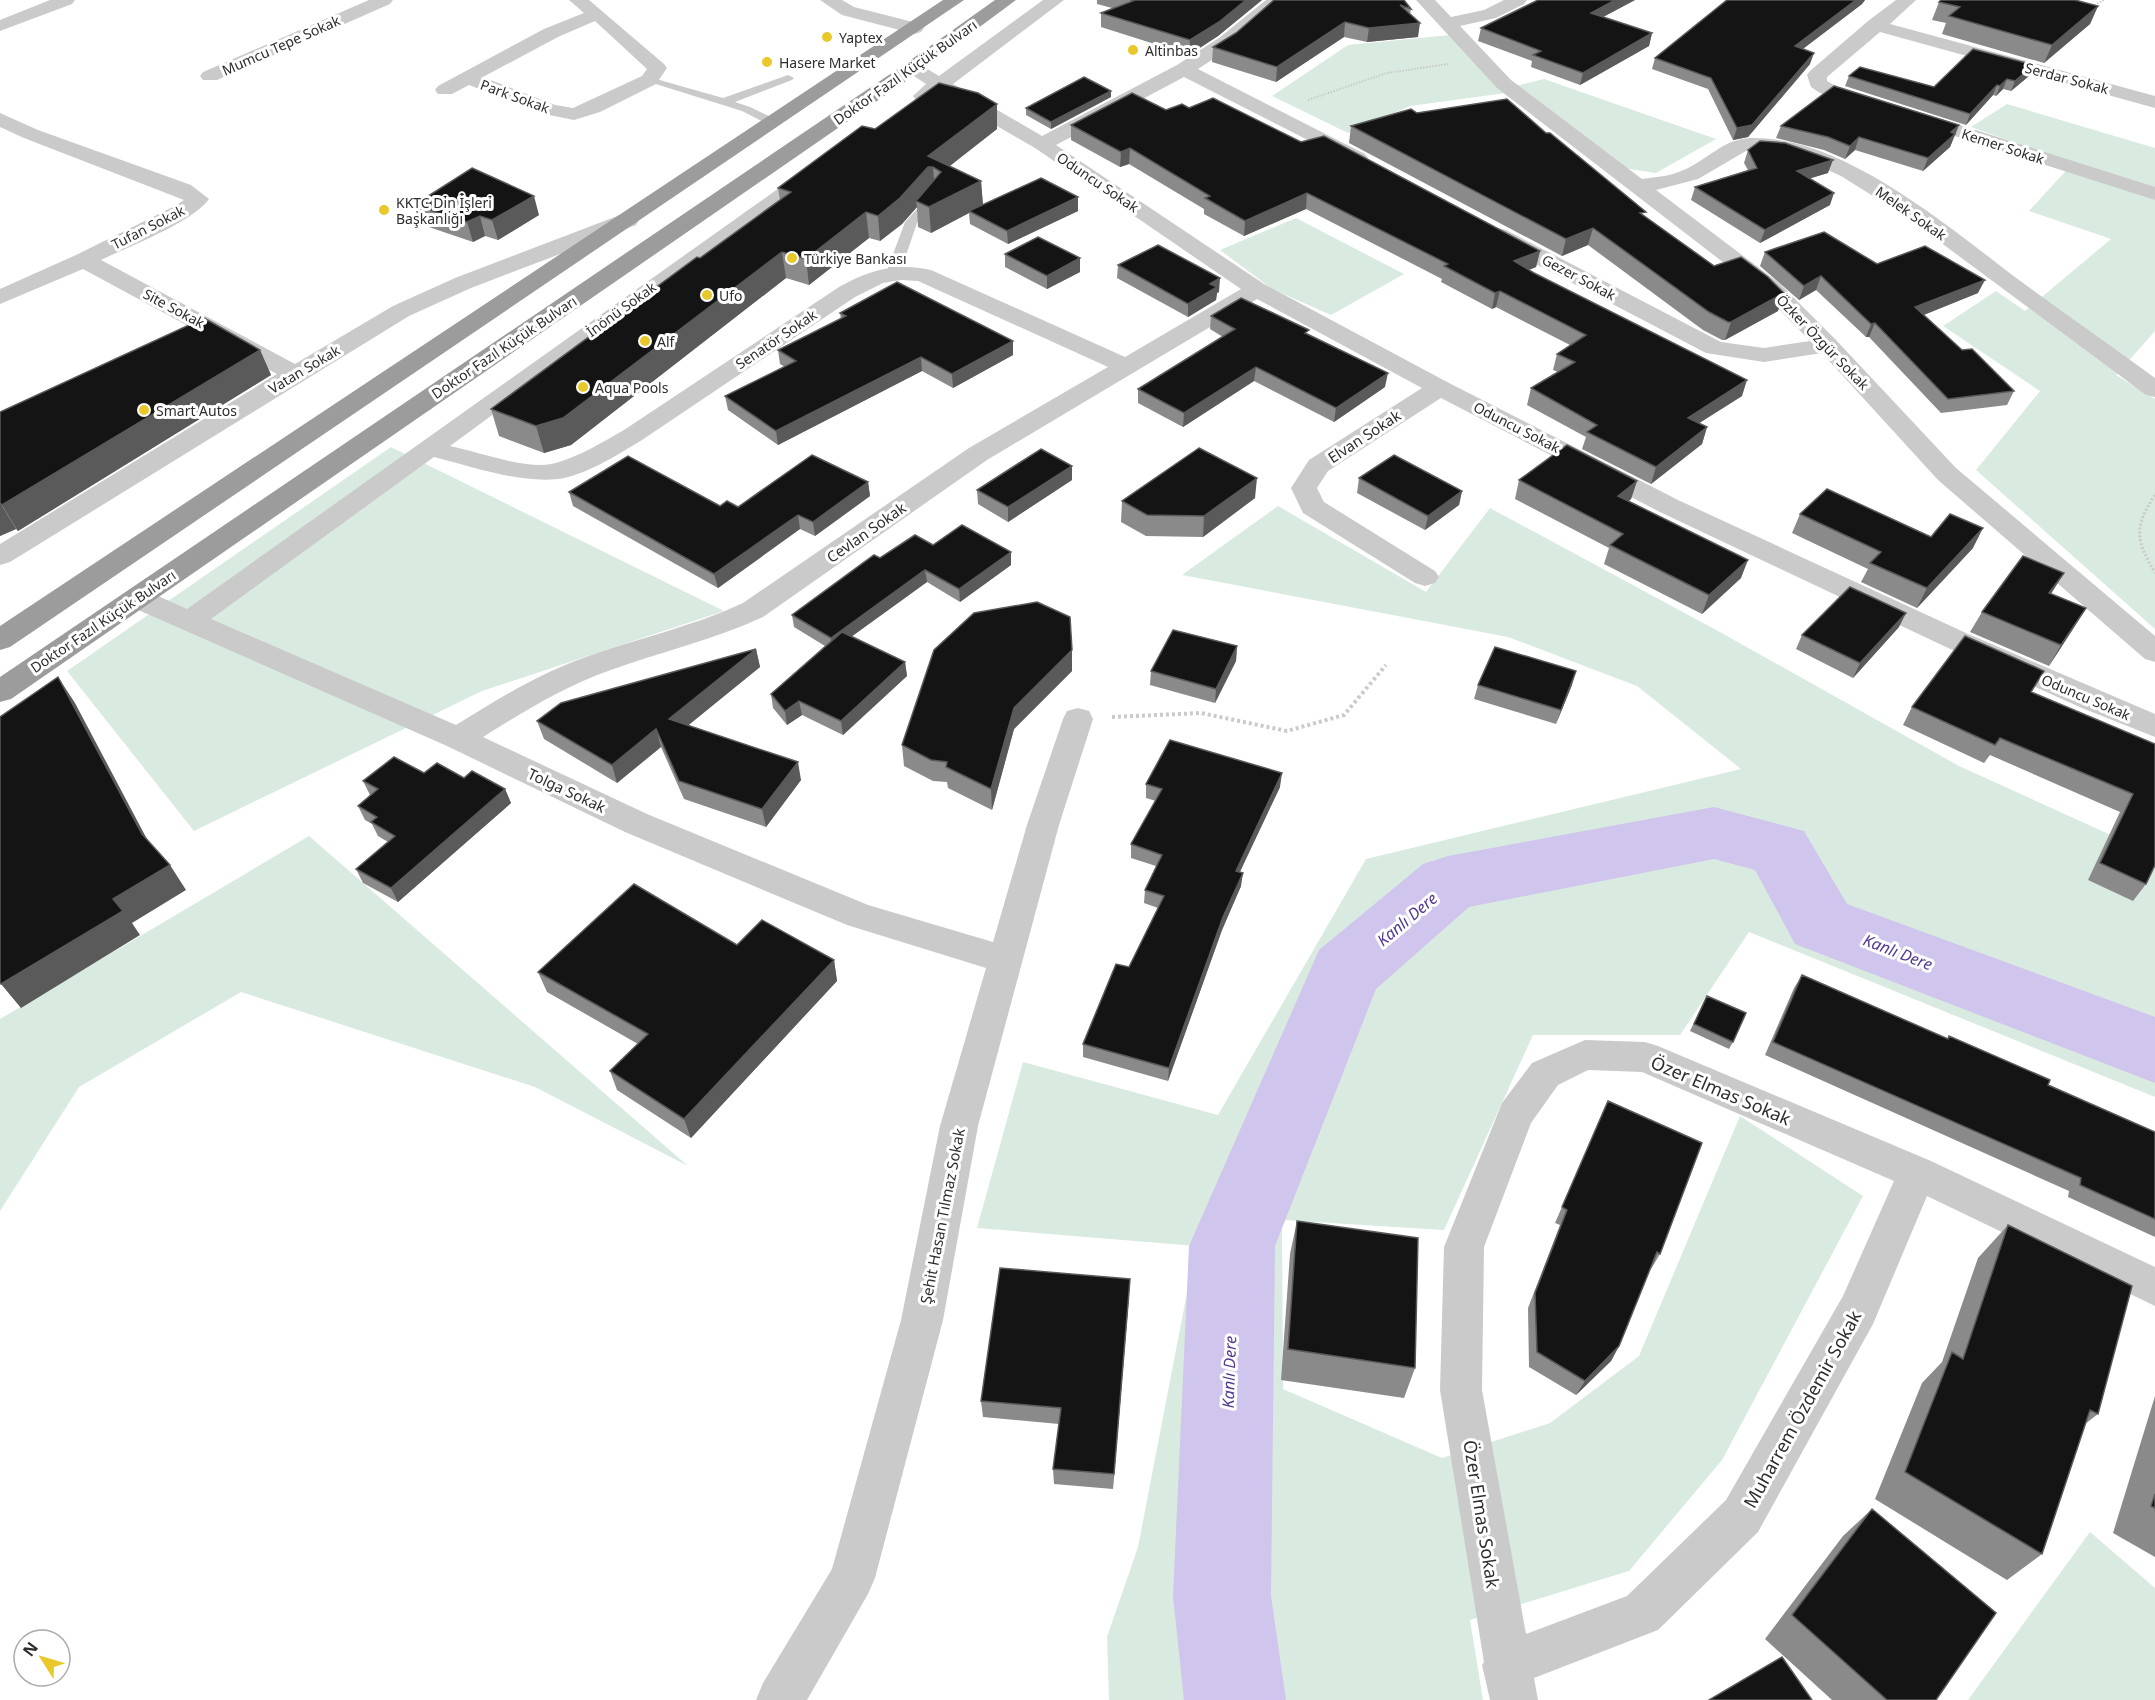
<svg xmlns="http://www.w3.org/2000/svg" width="2155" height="1700" viewBox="0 0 2155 1700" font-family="'Noto Sans',sans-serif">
<rect width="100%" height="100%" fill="#fff"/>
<path fill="#d9ebe0" d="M1450,35l56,58 -96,13 -62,27 -76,-37 76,-51z
M1544,79l172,60 -60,34 -33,-5 -107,-82z
M2007,104l148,44v183l-39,44 39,24v230l-179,-159 64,-79 -97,-65 53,-35 29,20 86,-72 -82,-28 44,-48 -102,-36z
M1296,218l108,56 -73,41 -59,-26 -52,-39z
M391,447l333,164 -242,80 -288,140 -127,-160z
M1278,506l148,86 64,-84 228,123 241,135 196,89v242l-406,-165 -69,103h-147l-89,195 -162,-10 1,169 159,69 108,-35 89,-67 101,-240 123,80 -141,264 -93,111 -159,49 13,80h-374l-2,-63 31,-90 58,-301 -219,-18 46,-166 195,53 148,-256 375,-90 -104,-83 -129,-49 -326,-62z
M309,836l379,330 -153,-79 -294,-95 -162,95 -79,124v-192z
M2090,1532l65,56v112h-187z"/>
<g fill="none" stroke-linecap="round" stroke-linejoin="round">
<path fill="#d0c5ec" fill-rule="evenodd" d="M1714,807l90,24 43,73 308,113v66l-360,-139 -40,-74 -41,-11 -245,48 -93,82 -101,257 -4,350 15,104h-102l-11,-104 16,-350 130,-296 104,-86 25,-8z"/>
<path stroke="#cacaca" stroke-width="2" stroke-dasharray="1.5 1.5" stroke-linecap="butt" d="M2092,7l12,-7
M1308,100l79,-27 61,-9"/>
<path stroke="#cacaca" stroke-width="3" stroke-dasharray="2 2" stroke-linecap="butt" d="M2155,495c-22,33 -19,45 0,78"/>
<path stroke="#cacaca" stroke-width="4" stroke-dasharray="3 3" stroke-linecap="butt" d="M1112,717l89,-4 86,18 57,-16 42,-50"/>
<path fill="#cacaca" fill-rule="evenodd" d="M788,75l6,3 -2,2 -57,22 15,5 27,13 2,3 -6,4 -31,-16 -99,-31 6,-3 74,21z
M934,194l6,4 -23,25 -17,50 -2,3h-10l-2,-3 19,-51 25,-27z"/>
<path fill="#cacaca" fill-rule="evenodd" d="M50,0h25l-3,4 -72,27v-11z
M369,0h24l-3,4 -173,76h-14l-3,-4 3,-4z
M569,0h20l75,64 3,4 -11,16 -56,28 -26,8 -30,-6 -75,-29 -17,9h-14l-3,-4 3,-4 106,-57 40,-16zM595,21l52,48 -5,7 -69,32 -18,-3 -72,-28 75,-40z
M820,0h22l12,7 67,17 3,4 -3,4 -6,2 -73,-19z
M1043,0h21l-111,84 89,52 135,-71 42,-27 47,-38h20l-53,46 -35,23 167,85 3,4 -3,4 -7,2 -7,-2 -167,-85 -128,68 208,139 185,99 229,117 288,133 189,81v23l-73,-29 -136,-61 -286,-135 -219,-114 -113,73 -11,17 7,14 111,69 4,6 -4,6 -10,3 -10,-3 -112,-70 -12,-25 18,-28 113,-72 -165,-89 -270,161 -224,157c-50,23 -103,35 -155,54 -45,16 -85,41 -125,66l164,77 221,91 125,37 34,-117 36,-106 4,-8 11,-3 11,3 4,8 -34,106 -81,301 -35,194 -68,258 -7,16 -61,106h-51l7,-17 69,-114 69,-249 39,-194 46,-158 -139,-43 -222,-93 -178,-86 -320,-141 -4,-7 4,-7 10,-2 10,2 40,18 623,-443 7,-2 7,2 3,4 -377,276c30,6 78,25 106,17 24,-7 47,-21 68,-33l215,-143c29,-17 58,-25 92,-17l194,87 116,-68 -206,-141 -95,-55 -17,9 -7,-2 -3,-4 13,-12 -24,-16 3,-4h14l20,12zM901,280l17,1 190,86 -139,81 -226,155c-51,24 -105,35 -157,54 -46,16 -88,42 -130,68l-245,-106 223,-162c40,10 83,26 124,22 26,-3 61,-25 84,-39l213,-143 28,-14z
M1416,0h19l16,17 33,-7 20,-10h23l-3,4 -28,14 -36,8 51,54 131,99c15,-2 30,-3 44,-10 22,-10 38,-30 64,-31 92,-3 198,89 269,142 45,33 91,65 136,98v19l-9,-2 -241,-179 -64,-40 -33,-15 -27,-8 -35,-2 -48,28 -42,11 123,93 57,57 120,128 199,168v26l-10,-3 -207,-179 -116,-127 -58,9 -58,-9 -216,-113 -3,-5 3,-5 8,-2 8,2 215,112 43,6 46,-7 -47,-48 -266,-205z
M1896,0h20l-26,24 265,72v12l-275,-76 -53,45v4l7,4 321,102v13l-335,-107 -9,-6 -4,-12 3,-4 58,-50z
M0,113l38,17 153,55 18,14c-16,23 -81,48 -108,61l194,104 98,-58 62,-28 165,-63 8,-2 8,2 3,5 -3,5 -165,63 -62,28 -399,246 -10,3v-21l277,-170 -194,-105 -83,35v-15l76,-34 99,-49 9,-6 -160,-62 -24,-11z
M1585,1040l60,2 13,4 273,115 224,106v39l-228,-110 -54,128 -115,208 -100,98 -124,48 4,22h-48l-8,-35 2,-3 -44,-272 4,-143 58,-144 30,-40zM1588,1070l54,2 252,109 -51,115 -117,204 -99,96 -101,38 -44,-244 2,-143 47,-124 27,-38z"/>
<path fill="#9c9c9c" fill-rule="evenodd" d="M943,0h21l-954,647 -10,3v-24z
M995,0h21l-97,72 -908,627 -11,3v-25l905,-613z"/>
</g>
<path fill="#8a8a8a" d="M1097,0h165l-44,36 -29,19 -88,-28v-14l11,-5 -15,-4z
M1404,0l7,9 -1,5 8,23 -51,5 -23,-5 -68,45 -64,-20 1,-15z
M1635,0l-32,17 49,16 -3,13 -69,39 -49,-18 1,-6 -54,-20 3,-13z
M1727,0h138l-3,4 -59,45 7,15 -62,73 -15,3 -25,-51 -56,-20 3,-11z
M1939,2l159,4 -8,18 -46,39 -102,-29 4,-11 -14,-3z
M2034,65l-5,11 -18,15 -8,-2 -7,7 -3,-1 -27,30 -121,-39 4,-10 85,11z
M1111,97l-60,32 -25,-14v-7z
M997,104v25l-48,37 32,15 2,24 95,6 -70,33 -38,-20 -1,-11 -38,20 -13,-6 -1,-20 -15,17 -22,17 -11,-3 -60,47 -23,-7 -215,167 -27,8 -45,-17 -8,-27 289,-209 -2,-12 97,-59z
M1189,108l112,34 239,109 -4,16 -7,3 213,126 -43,27 8,4 -5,17 -51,40 -69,-35 4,-12 -59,-32 4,-17 27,-16 -5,-2 4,-16 13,-9 -74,-38 -4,2 -51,-27 1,-3 -136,-70 -62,27 -40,-22v-5l-75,-45 -9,3 -49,-27v-15l95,-15z
M1417,113l129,20 99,83 133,95 -53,29h-3l-19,-10 -115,-85 -26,11 -213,-113 2,-17z
M1959,125l-9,22 -27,24 -68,-21 -10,9 -21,-9 -48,-12 5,-12z
M1748,150l80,23 -18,5 20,27 -70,38 -69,-43 4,-13 53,-17 -4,-7z
M414,205l125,10 -41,25 -13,-4 -12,6 -53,-18z
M1765,252l112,12 101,29 -55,22 39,35 52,41 -7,14 -66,8 -72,-76h-3l-50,-47 -17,10 -39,-34z
M1005,254l75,18 -33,17 -42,-22z
M1118,265l101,27 -2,1 -1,7 -28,17 -71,-39z
M840,313l173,42 -60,33 -31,-17 -144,74 -50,-35 -3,-14 60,-29 -5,-3 -2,-14 63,-31z
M1211,316l98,19 76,52 -51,35 -80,-41 -71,46 -45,-24v-14l85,-52 -13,-8z
M260,350l11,25 -253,156 -2,-2 -16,7v-124z
M1359,478l103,13 -3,14 -34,25 -68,-37z
M1072,480l-64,42 -30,-18 -1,-14z
M1519,480l118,1 -6,18 -2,2 112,77 -39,36 -98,-50 5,-16 -94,-49z
M868,482l2,14 -55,40 -15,-7 -82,59 -145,-82 -4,-14 169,15z
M1255,498l-52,39 -57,-1 -25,-14 1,-21z
M1800,514l131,23 42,11 -56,60 -56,-26 7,-13 -76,-36z
M933,545l78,7v13l-51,37 -33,-20 -75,54 53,26 2,14 -64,59 -41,-20 -15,10 -14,-17 -2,-14 54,-48 -31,-19 -2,-12 88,-57z
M2051,594l22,35 -24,37 -79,-34 12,-20z
M1899,627l-46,51 -57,-29 6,-14z
M1237,646l-1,15 -21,42 -65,-18 1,-14z
M756,649l4,18 -72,58 113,55 -35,47 -82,-28 -23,-52 -44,36 -73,-44 -7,-18z
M1072,650v21l-58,58 -22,81 -44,-22 -1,-6 -14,-1 -29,-15 -2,-21z
M1478,685h94l-16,39 -82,-25z
M2031,692l124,52 -9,140 -13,17 -45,-21 32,-68 -130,-57 -6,8 -81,-38 9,-18z
M424,773l40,5 41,11 6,14 -113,99 -35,-19 -7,-14 32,-27 -10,-6 -6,-12 -7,-4 -7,-14 12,-11 -7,-14z
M1146,784l134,3 -40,85 1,14 -19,44 -54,151 -85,-24v-13l46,-77 29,-59 -14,-5 1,-13 11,-24 -25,-8v-14l25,-43 -10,-3z
M834,960l3,21 -146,157 -74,-48 -7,-19 28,-27 -91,-52 -9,-20z
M1802,975l145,64 2,-3 99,49 107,47v105l-87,-40 1,-6 -304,-136 29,-67z
M1707,996l26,46 -4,7 -39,-18z
M1601,1117l59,137 -9,15h-1l-31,77 -8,15 -35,34 -47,-28 -1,-59 32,-83 -5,-2z
M1297,1221l118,147 -11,30 -123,-18 9,-126z
M2008,1225l90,189 -13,10 -43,130 -35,26 -132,-81 47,-116 20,-21 36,-104z
M1129,1296l-16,193 -59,-5 -1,-15 6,-45 -76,-7 -2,-16z
M2155,1396v161l-42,-24z
M1872,1509l64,191h-104l-67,-61 78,-103z"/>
<path fill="#5a5a5a" d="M1246,0h16l-44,36 -29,19 1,-15z
M1615,0h20l-47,25 3,-12z
M1856,0h9l-3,4 -70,53 3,-11z
M2098,6l-8,18 -46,39 8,-18z
M1345,22l-1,15 -68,45 1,-15z
M1420,23l-2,14 -51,5 2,-14z
M1652,33l-3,13 -69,39 3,-12z
M1814,53l-4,11 -62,73 -15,3 4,-12z
M2034,65l-5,11 -18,15 4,-10z
M2007,79l-4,10 -7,7 4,-10z
M1997,85l-4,10 -27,30 4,-11z
M1111,91v6l-60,32v-7z
M997,104v25l-56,44 -8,-6 2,25 -19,9 1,6 -15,17 -22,17 -2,-25 50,-60z
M1959,125l-9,22 -27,24 5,-13z
M1859,137l-4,13 -10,9 5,-13z
M1130,148l-1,16 -9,3 1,-15z
M1833,160l-5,13 -36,11 5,-13z
M981,181l2,25 -14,5v2l-38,20 -2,-26z
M1307,193l-1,16 -62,27 1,-15z
M1834,193l-4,12 -70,38 5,-13z
M534,196l5,19 -41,25 -6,-20z
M1078,197v14l-70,33 -1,-13z
M866,212l3,26 -60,47 -3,-26z
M480,216l5,20 -12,6 -6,-20z
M1593,228l-5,17 -26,11 4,-17z
M1540,251l-4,16 -25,10 3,-16z
M782,252l4,26 -215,167 -27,8 -8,-27z
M1080,258v14l-33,17v-13z
M1821,276l-5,14 -17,10 5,-14z
M1220,278l-1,14 -2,1 -1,7 -28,17v-13l22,-20z
M1985,280l-7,13 -69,28 6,-14z
M1500,291l-4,16 -4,2 3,-16z
M1784,293l-6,18 -53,29 6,-18z
M1875,323l-6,14h-3l5,-13z
M1013,341v14l-60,33 -1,-14z
M260,350l11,25 -253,156 -16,-26z
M921,357l1,14 -144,74 -2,-14z
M1256,367l-2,14 -71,46 1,-14z
M1388,373l-3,14 -51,35 2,-14z
M1747,380l-5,16 -60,38 6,-16z
M1707,427l-5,17 -51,40 5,-17z
M1072,466v14l-64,42v-15z
M1257,478l-2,20 -52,39 1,-21z
M1637,481l-6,18 -19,15 6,-18z
M868,482l2,14 -55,40 -2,-14z
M1462,491l-3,14 -34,25 3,-14z
M0,503l16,26 -16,7z
M798,515l2,14 -82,59 -4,-14z
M1983,528l-10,20 -56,60 10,-20z
M1011,552v13l-51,37 -1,-13z
M1748,560l-7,18 -39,36 7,-19z
M925,570l2,12 -94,68 -2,-12z
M2064,573l-13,21 -2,-1z
M2086,608l-13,21 -24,37 12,-21z
M1906,613l-7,14 -46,51 7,-15z
M1237,646l-1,15 -21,42 1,-14z
M756,649l4,18 -86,70 -5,-18z
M1072,650v21l-58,58 -22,81 -1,-21 23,-81z
M905,662l2,14 -64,59 -2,-14z
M1576,671l-4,14 -16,39 5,-14z
M58,677l17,26 83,157 -16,-26z
M799,701l3,14 -15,10 -2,-14z
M656,729l5,18 -44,36 -5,-18z
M798,762l3,18 -35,47 -4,-18z
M1282,773l-2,14 -46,97 2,-13z
M505,789l6,14 -113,99 -7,-14z
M170,865l16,25 -54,33 8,12 -119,73 -20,-24 112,-85z
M1243,873l-2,13 -19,44 -54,151 1,-13 54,-151z
M834,960l3,21 -146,157 -7,-19z
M1130,1279l-1,17 -16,193 1,-15z
M1619,1346l-8,15 -35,34 9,-14z"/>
<path fill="#141414" stroke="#5a5a5a" stroke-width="1.5" d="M1131,0h115l-27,22 -29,18 -89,-27 32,-12z
M1274,0h130l7,9 -11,-4 20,18 -51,5 -24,-6 -68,45 -64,-20 23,-14z
M1538,0h77l-24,13 61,20 -69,40 -50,-18 8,-4 -60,-23z
M1727,0h129l-61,46 19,7 -62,72 -15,3 -26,-50 -56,-20z
M1941,0h134l23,6 -46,39 -103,-29 11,-9 -21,-5z
M1973,49l61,16 -19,16 -8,-2 -7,7 -3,-1 -27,29 -121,-38 11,-9 74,20z
M1084,77l27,14 -60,31 -25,-14z
M939,83l39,10 19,11 -69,52 53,25 -52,26 -13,-6 25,-29 -8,-5h-5l-28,31 -22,18 -12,-4 -60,47 -24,-7 -219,166 -27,8 -45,-17 206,-152 3,1 91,-66 -13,-4 84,-62 13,3z
M1834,86l125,39 -8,7 4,2 -27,24 -69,-21 -9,9 -22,-9 -47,-11z
M1132,93l34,17 16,-6 7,4 24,-10 88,44 23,-6 216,115 -26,10 20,12 213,107 -59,38 19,9 -51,40 -69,-35 10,-7 -66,-37 44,-26 -18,-8 29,-19 -86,-44 -5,2 -51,-27 4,-2 -141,-71 -62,28 -40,-23 5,-2 -80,-48 -9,4 -50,-27z
M1507,99l39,34h4l96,79 -6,1 74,53 27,-9 27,20 16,16 -53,29h-3l-19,-10 -116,-84 -27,11 -215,-113 60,-17 6,4z
M1760,141l25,2 48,17 -36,11 37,22 -69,37 -70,-43 62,-19 -9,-18z
M472,168l62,28 -42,24 -12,-4 -13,6 -53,-17z
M1041,178l37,19 -71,34 -38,-20z
M1824,232l53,32 48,-18 60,34 -70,27 47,43 10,-1 42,42 -66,8 -73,-76 -4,1 -50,-48 -17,10 -39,-34z
M1038,237l42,21 -33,18 -42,-22z
M1158,245l62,33 -10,6 7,3 -29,17 -70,-39z
M897,282l116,59 -61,33 -31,-17 -145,74 -51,-35 71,-35 -18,-11 68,-34 -6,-3z
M1241,298l68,32 -4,3 83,40 -52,35 -80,-41 -72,46 -46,-24 97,-60 -24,-13z
M204,318l56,32 -258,155 -2,-2v-91z
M1567,445l70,36 -19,15 130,64 -39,35 -99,-50 13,-11 -104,-54z
M1199,448l58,30 -53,38 -57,-1 -25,-14z
M1041,449l31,17 -64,41 -31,-17z
M812,455l56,27 -55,40 -15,-7 -84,59 -145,-82 59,-36 92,50 7,-5 11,6z
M1394,455l68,36 -34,25 -69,-38z
M1827,489l104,48 19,-23 33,14 -56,60 -57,-25 11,-11 -81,-38z
M962,525l49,27 -52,37 -34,-19 -94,68 -39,-23 82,-60 6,3 35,-23 18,10z
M2023,556l41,17 -15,20 37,15 -25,37 -79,-33z
M1850,587l56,26 -46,50 -58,-28z
M1037,602l33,15 2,33 -58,58 -23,81 -45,-22 1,-5 -16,-2 -29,-15 32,-95 40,-37z
M1173,630l64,16 -21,43 -65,-18z
M842,632l63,30 -64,59 -42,-20 -14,10 -14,-17z
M1965,636l79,35 -13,21 124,52v121l-9,19 -46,-21 33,-69 -133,-56 -5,7 -83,-38z
M1495,647l81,24 -15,39 -83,-25z
M756,649l-87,70 129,43 -36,47 -83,-28 -23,-52 -44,36 -75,-44 24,-18z
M58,677l84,157 28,31 -57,34 10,12 -122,73 -1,-1v-266z
M1170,740l112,33 -46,98 7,2 -20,44 -54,151 -86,-24 33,-80 13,3 35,-71 -19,-6 17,-35 -31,-11 31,-55 -16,-5z
M394,757l30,16 13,-10 27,15 8,-7 33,18 -114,99 -35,-19 39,-33 -24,-14 6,-5 -19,-11 20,-17 -15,-8z
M634,884l103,61 25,-25 72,40 -150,159 -74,-48 38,-37 -110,-62z
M1802,975l146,64 1,-3 101,44 -2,5 107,47v87l-75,-34 1,-7 -308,-136z
M1707,996l39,17 -13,29 -39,-18z
M1608,1101l94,42 -42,111 -3,-2 -38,94 -34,35 -48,-29 -2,-59 32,-83 -5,-3z
M1297,1221l121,17 -3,130 -127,-19z
M2008,1225l124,61 -34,128 -8,-4 -48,144 -137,-82 47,-120 11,7z
M1000,1268l130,11 -16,195 -61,-5 8,-61 -80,-7z
M2155,1494v14l-4,-2z
M1872,1509l124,104 -60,87h-49l-95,-85z
M1782,1657l30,43h-103z"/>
<g fill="#e9c829" stroke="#fff" stroke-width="2">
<circle cx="827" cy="37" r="6"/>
<circle cx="1133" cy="50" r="6"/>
<circle cx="767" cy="62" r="6"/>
<circle cx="384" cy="210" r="6"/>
<circle cx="792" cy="258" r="6"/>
<circle cx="707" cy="295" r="6"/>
<circle cx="645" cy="341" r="6"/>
<circle cx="583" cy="387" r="6"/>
<circle cx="144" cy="410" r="6"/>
</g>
<g text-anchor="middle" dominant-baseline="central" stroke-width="6" stroke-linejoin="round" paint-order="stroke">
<g font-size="14" fill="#2d2d2d" stroke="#fff" text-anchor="start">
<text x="839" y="37">Yaptex</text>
<text x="1145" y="50">Altinbas</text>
<text x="779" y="62">Hasere Market</text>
<text x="396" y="202">KKTC Din İşleri<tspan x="396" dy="16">Başkanlığı</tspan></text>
<text x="804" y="258">Türkiye Bankası</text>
<text x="719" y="295">Ufo</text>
<text x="657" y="341">Alf</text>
<text x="595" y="387">Aqua Pools</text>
<text x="156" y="410">Smart Autos</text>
</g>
<g font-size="14" fill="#2d2d2d" stroke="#fff">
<text transform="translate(281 45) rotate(-24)">Mumcu Tepe Sokak</text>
<text transform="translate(905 72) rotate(-35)">Doktor Fazıl Küçük Bulvarı</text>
<text transform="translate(2067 78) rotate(15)">Serdar Sokak</text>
<text transform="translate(515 96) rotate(20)">Park Sokak</text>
<text transform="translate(2003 146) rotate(18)">Kemer Sokak</text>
<text transform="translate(1098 182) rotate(34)">Oduncu Sokak</text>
<text transform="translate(1911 213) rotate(35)">Melek Sokak</text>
<text transform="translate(148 227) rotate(-27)">Tufan Sokak</text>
<text transform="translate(1579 277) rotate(28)">Gezer Sokak</text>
<text transform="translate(174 308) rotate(28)">Site Sokak</text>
<text transform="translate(621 309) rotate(-36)">İnönü Sokak</text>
<text transform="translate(776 339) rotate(-34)">Senatör Sokak</text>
<text transform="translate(1823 342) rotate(46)">Özker Özgür Sokak</text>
<text transform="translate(504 347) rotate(-34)">Doktor Fazıl Küçük Bulvarı</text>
<text transform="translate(304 369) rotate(-31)">Vatan Sokak</text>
<text transform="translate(1517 427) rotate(27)">Oduncu Sokak</text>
<text transform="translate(103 621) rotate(-34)">Doktor Fazıl Küçük Bulvarı</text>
<text transform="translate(2086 697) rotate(23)">Oduncu Sokak</text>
</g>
<g font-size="15" fill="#2d2d2d" stroke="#fff">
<text transform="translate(1364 436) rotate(-33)">Elvan Sokak</text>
<text transform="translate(866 532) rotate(-35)">Cevlan Sokak</text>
<text transform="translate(567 790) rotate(25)">Tolga Sokak</text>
<text transform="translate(942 1216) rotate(-79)">Şehit Hasan Tılmaz Sokak</text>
</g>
<g font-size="16" font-style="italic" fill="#523990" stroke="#fff">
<text transform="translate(1407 919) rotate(-40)">Kanlı Dere</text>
<text transform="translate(1898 952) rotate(21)">Kanlı Dere</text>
<text transform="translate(1229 1372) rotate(-88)">Kanlı Dere</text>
</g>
<g font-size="18" fill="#2d2d2d" stroke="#fff">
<text transform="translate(1721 1090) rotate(23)">Özer Elmas Sokak</text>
<text transform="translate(1802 1409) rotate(-61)">Muharrem Özdemir Sokak</text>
<text transform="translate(1482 1514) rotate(81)">Özer Elmas Sokak</text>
</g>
</g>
<g transform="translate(42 1658) rotate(307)"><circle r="28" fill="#ffffff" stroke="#ababab" stroke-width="1.5"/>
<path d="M0-4.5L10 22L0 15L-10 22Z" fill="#e9c829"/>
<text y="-9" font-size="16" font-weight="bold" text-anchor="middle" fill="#2d2d2d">N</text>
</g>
</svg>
